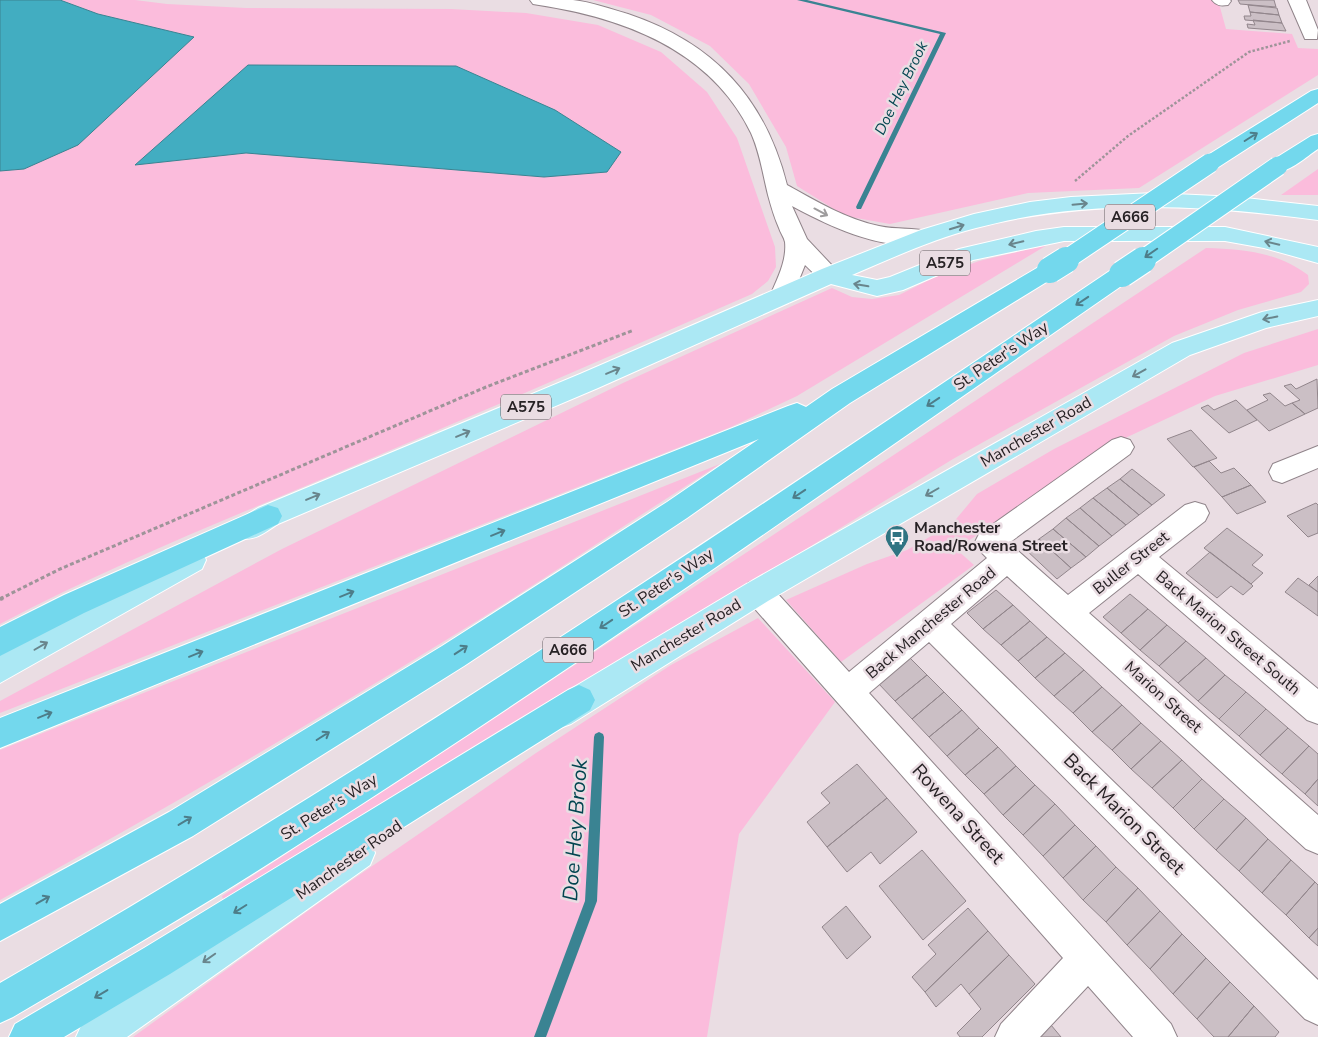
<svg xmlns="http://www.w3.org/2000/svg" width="1318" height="1037" viewBox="0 0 1318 1037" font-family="'Nunito Sans',sans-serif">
<rect width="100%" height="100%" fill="#eadde3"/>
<path fill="#fbbcdc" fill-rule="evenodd" d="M60,0h75l32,4 79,4 205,1 75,4 72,12 63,27 46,40 30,46 38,109 1,20 -8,14 -16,13c-141,62 -282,123 -425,183 -110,46 -221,91 -327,147v-453l24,-2 170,-132 -96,-23zM456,66l99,44 66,42 -14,20 -63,5 -298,-24 -111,12z
M593,0h625l8,29 66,5 6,14 20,1v26l-179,113 -111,5 -138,31 -45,-8 -48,-30 -11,-39 -37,-63 -39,-38 -59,-31z
M1318,169v26h-37z
M1047,245l-250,151 -66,31 -731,286v-12l282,-152 341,-166 209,-95 20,9 20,2 27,-4 34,-17 46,-17z
M1206,248c37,1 71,4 102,27l1,9 -8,8 -63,18 -64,26 -221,123 -728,446 -3,-9 542,-355z
M1318,329v36l-103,31 -94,44 -165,109 18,16 -133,97 -55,-62 81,-36 40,-14 45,-26 25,-30 77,-45 190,-96z
M720,464c-91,58 -181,119 -274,176 -146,90 -295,178 -446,260v-150z
M758,618l77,84 -96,132 -32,203h-574l190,-137 213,-147 135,-88z"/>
<path fill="#42adc1" stroke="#3a8392" d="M0,0h60l38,14 96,23 -116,108 -54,24 -24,2z
M248,65l208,1 99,44 66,42 -14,20 -63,5 -298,-24 -111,12z"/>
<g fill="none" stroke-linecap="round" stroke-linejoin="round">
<path fill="#3a8392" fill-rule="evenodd" d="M797,0h10l139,33 -85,176h-4l-1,-2 84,-173z
M599,732l4,2 1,3 -7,164 -51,136h-12l51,-136 9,-164 1,-3z"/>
</g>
<path fill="#cbbfc5" stroke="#92868c" d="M1238,0h36l2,7 -36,-3z
M1248,5l29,3 2,7 -29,-3z
M1250,12l29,3 3,8 -37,-3 -1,-4h7z
M1253,20l29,3 4,8 -38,-3 -1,-4 8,1z
M1317,379l1,29 -13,6 -13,-11 8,-3 -16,-14 7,-2 5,5z
M1270,393l15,13 7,-3 13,11 -36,17 -22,-21 21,-10 -5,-5z
M1236,400l21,20 -28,13 -28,-25 7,-3 6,5z
M1191,430l26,28 -24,9 -26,-28z
M1209,461l12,12 13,-5 17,17 -29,12 -28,-30z
M1132,469l33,26 -13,10 -32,-26z
M1120,479l32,26 -13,10 -32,-27z
M1251,485l15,17 -29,12 -15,-17z
M1107,488l32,27 -13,10 -33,-27z
M1093,498l33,27 -14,11 -32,-28z
M1316,503l2,2v28l-10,4 -21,-21z
M1080,508l32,28 -13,10 -33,-28z
M1066,518l33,28 -13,11 -33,-28z
M1227,528l36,27 -11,10 11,8 -12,11 -47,-36z
M1053,529l33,28 -15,11 -32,-29z
M1039,539l32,29 -14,11 -32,-30z
M1210,552l41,32 2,2 -10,9 -12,-9 -14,12 -31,-25z
M1318,576v16l-9,-7z
M1298,578l20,14v24l-33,-24z
M996,590l17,15 -30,24 -16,-16z
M1130,594l18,15 -27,24 -18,-16z
M1013,605l17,16 -29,24 -18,-16z
M1148,609l19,16 -27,25 -19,-17z
M1030,621l17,16 -29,24 -17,-16z
M1167,625l19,16 -27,25 -19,-16z
M1047,637l18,16 -30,25 -17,-17z
M1186,641l20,17 -28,25 -19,-17z
M1065,653l19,17 -30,26 -19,-18z
M910,658l17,17 -32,26 -17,-18z
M1206,658l19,17 -27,26 -20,-18z
M1084,670l18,17 -29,26 -19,-17z
M927,675l17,17 -32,27 -17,-18z
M1225,675l21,17 -27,27 -21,-18z
M1102,687l20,18 -30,27 -19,-19z
M944,692l18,18 -33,27 -17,-18z
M1246,692l20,17 -27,27 -20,-17z
M1122,705l19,18 -29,27 -20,-18z
M1266,709l22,19 -28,27 -21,-19z
M962,710l17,18 -32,28 -18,-19z
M1141,723l20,18 -30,28 -19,-19z
M979,728l19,19 -33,28 -18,-19z
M1288,728l21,18 -27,28 -22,-19z
M1161,741l21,19 -30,28 -21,-19z
M1309,746l9,8v25l-13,15 -23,-20z
M998,747l18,19 -32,28 -19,-19z
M1182,760l20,19 -29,29 -21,-20z
M857,764l30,34 -60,49 -20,-25 23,-19 -9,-10z
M1016,766l19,19 -32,30 -19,-21z
M1202,779l22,20 -30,30 -21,-21z
M1318,779v27l-13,-12z
M1035,785l20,19 -32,31 -20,-20z
M887,798l30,34 -37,32 -9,-12 -24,20 -20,-25z
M1224,799l22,19 -30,32 -22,-21z
M1055,804l20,21 -32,31 -20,-21z
M1246,818l22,21 -29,32 -23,-21z
M1075,825l21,21 -33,32 -20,-22z
M1268,839l23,21 -29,33 -23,-22z
M1096,846l20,21 -33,33 -20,-22z
M922,850l44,51 -43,39 -44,-54z
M1291,860l24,22 -29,33 -24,-22z
M1116,867l22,21 -32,34 -23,-22z
M1315,882l3,3v43l-9,10 -23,-23z
M1138,888l22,23 -33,34 -21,-23z
M846,906l25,31 -24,22 -25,-32z
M968,908l20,23 -63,61 -13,-15 24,-23 -8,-9z
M1160,911l22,23 -32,35 -23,-24z
M1318,928v18l-9,-8z
M988,931l21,24 -40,39 -8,-10 -25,23 -11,-15z
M1182,934l24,24 -33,36 -23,-25z
M1009,955l26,29 -53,53h-22l-3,-4 24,-24 -12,-15z
M1206,958l24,24 -33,37 -24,-25z
M1230,982l24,24 -26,31h-14l-17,-18z
M1254,1006l25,26 -4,5h-47z
M1051,1025l10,12h-21z"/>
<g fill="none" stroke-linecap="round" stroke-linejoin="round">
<g stroke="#90848a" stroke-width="2">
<path id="minor" d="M530,0c14,0 29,0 43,0 18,2 38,9 55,14 86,29 137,84 159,171 29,16 59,34 92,41 17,4 35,1 51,6l3,5 -3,5c-43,12 -101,-16 -138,-36l15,33 34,36 -3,6c-15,4 -22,-6 -33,-16l-15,37 -8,2 -8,-2 -4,-6c7,-17 17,-35 15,-54 -1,-5 -5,-10 -6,-14 -5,-11 -8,-22 -11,-33 -5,-20 -8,-42 -17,-62 -40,-83 -127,-115 -212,-128l-6,-1z
M1212,0h18l1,1 -3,4c-7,1 -11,1 -16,-5z
M1288,0h18l12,30 -1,9h-12z
M1121,437l9,3 4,7 -4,7 -121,89 59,52 117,-90 10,-3 10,3 4,8 -4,8 -46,36 159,132v35l-11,-4 -169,-146 -49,39 229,202v39l-12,-5 -299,-273 -56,48 367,356v45l-13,-6 -376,-377 -60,51 302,331 6,13h-44l-45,-51 -48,51h-45l6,-13 62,-66 -315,-357 -4,-9 4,-9 10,-4 10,4 81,89 138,-114 -8,-8 -4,-8 4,-8 133,-94z
M1318,446v22l-36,15 -9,-3 -4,-8 4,-8z"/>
</g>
<g stroke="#fff" stroke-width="2">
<path id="major" d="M1154,193l83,4 81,9v14c-113,-15 -231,-22 -342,8 -43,11 -84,30 -124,47l25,5 13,-3 69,-28 77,-18 28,-4h161l93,20v16l-54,-15 -39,-7h-161l-91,19 -70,30 -26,6 -46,-12 -233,104 -320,136c-14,9 -25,19 -41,13l-4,-8 4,-8 21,-13 322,-134 242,-105 99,-39 53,-16 56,-12 41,-5z
M1318,300v16l-52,12 -76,27 -422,246 -197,123 -11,4 -11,-4 -5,-11 5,-11 199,-119 424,-240 90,-31z
M192,548l10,3 4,9 -4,9 -202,114v-30z
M358,836l12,5 5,12 -5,12 -243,172h-51l6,-13 264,-183z"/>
</g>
<g stroke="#fff" stroke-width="2">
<path id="highway" d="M1318,89v14l-101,65 -7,1 -7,-1 -3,-5 3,-5 108,-67z
M1318,134v15c-14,9 -30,26 -47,22l-3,-5 3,-5 40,-25z
M1050,262l8,3 3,5 -3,5 -208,128 -163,115 -223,148 -271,170 -193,105v-37l169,-92 273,-166 225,-144 92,-63 -759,309v-30l788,-312 9,-3 9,4 26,-18 210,-124z
M1122,266l8,2 3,6 -3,6c-275,190 -547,384 -829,563 -94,61 -191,117 -288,174l-13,6v-40c383,-220 747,-468 1114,-715z
M268,505l10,3 4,8 -4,8 -194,89 -84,43v-29l64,-32z
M579,685l11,5 5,10 -5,10 -420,264 -106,63h-55l6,-13 129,-76 424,-258z"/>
</g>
<path stroke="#9e9499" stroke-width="2.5" stroke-dasharray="2.5 2" stroke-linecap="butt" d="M1075,181l53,-45 121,-84 41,-11"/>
<path stroke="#9e9499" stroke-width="3" stroke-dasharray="4 2.5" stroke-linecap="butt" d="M0,599l60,-30 426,-182 148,-57"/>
<path stroke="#9e9499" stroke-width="4" stroke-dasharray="4.5 3" stroke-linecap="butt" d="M0,599l3,-1"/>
<use href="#minor" fill="#fff" fill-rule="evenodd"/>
<use href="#major" fill="#abe8f4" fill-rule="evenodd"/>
<use href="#highway" fill="#73d8ed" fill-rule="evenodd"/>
<g stroke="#fff" stroke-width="21" stroke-linecap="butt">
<path id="highway-bridge-far1" d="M1064,261l146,-98
M1141,261l137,-95"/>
</g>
<g stroke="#fff" stroke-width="28" stroke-linecap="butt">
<path id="highway-bridge" d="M1050,270l16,-10
M1122,274l21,-14"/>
</g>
<use href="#highway-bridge-far1" stroke="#73d8ed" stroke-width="19"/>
<use href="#highway-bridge" stroke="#73d8ed" stroke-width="26"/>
</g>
<defs><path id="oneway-shaft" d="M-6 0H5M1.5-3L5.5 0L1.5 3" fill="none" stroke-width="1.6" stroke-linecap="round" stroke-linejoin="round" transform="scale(1.25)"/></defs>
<g stroke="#4d7d89">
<use href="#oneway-shaft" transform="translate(1251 137) rotate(-32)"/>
<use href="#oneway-shaft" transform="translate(1151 253) rotate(145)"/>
<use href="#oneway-shaft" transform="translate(1082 301) rotate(146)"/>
<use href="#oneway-shaft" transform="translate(933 402) rotate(146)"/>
<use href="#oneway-shaft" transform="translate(799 494) rotate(146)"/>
<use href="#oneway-shaft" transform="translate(498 533) rotate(-22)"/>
<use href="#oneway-shaft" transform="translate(347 594) rotate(-22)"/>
<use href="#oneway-shaft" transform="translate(606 624) rotate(146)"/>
<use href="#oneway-shaft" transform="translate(461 650) rotate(-33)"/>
<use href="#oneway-shaft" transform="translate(196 654) rotate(-22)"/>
<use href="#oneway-shaft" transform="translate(45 715) rotate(-22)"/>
<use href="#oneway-shaft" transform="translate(323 736) rotate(-32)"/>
<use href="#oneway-shaft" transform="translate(185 821) rotate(-31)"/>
<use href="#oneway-shaft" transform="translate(43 900) rotate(-29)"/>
<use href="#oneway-shaft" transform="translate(240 909) rotate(148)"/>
<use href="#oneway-shaft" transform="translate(101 994) rotate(149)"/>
</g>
<g stroke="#69858c">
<use href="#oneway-shaft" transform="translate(1080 204) rotate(-5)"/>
<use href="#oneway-shaft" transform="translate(957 227) rotate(-17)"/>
<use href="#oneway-shaft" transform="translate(1016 243) rotate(167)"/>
<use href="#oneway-shaft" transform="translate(1272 243) rotate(-166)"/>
<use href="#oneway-shaft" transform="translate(861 285) rotate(-170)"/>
<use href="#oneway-shaft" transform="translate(1270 318) rotate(168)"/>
<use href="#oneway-shaft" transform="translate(613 371) rotate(-23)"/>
<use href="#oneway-shaft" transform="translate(1139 373) rotate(151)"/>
<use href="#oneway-shaft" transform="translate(463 434) rotate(-23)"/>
<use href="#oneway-shaft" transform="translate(932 492) rotate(150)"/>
<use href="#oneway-shaft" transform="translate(313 497) rotate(-23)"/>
<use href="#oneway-shaft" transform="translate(41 646) rotate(-30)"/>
<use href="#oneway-shaft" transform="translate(209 958) rotate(145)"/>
</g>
<use stroke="#9e9c9d" href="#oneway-shaft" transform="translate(821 212) rotate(28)"/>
<defs>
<g id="bus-pin" transform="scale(1.25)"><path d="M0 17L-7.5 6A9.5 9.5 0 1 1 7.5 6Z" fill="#2f7482" stroke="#eadde3"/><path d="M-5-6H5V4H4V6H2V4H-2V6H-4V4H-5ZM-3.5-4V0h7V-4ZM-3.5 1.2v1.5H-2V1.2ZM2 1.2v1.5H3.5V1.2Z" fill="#fff"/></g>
</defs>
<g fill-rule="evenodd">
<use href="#bus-pin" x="897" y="537"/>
</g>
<g text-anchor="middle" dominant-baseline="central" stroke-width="5" stroke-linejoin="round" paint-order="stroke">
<g font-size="15" font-style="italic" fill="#024550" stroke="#eadde3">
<text transform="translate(901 88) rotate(-64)">Doe Hey Brook</text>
</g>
<g fill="#eadde3" stroke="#625a5e" stroke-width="1">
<rect x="1105" y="204.5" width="50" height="25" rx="4"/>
<rect x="920" y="250.5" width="50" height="25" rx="4"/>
<rect x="501" y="394.5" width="50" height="25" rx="4"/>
<rect x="543" y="637.5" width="50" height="25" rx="4"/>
</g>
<g font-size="15" font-weight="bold" fill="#272225">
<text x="1130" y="217">A666</text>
<text x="945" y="263">A575</text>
<text x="526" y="407">A575</text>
<text x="568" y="650">A666</text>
</g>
<g font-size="16" fill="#272225" stroke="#eadde3">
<text transform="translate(1001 356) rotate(-34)">St. Peter's Way</text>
<text transform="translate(1036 432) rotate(-30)">Manchester Road</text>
<text transform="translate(1131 563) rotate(-38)">Buller Street</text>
<text transform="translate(666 583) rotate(-34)">St. Peter's Way</text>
<text transform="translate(931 623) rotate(-40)">Back Manchester Road</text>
<text transform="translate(1228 633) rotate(40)">Back Marion Street South</text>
<text transform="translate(686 635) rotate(-31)">Manchester Road</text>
<text transform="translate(1163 697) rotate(42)">Marion Street</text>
<text transform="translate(329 807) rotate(-32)">St. Peter's Way</text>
<text transform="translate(349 860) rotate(-35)">Manchester Road</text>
</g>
<g font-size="16" font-weight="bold" fill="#272225" stroke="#eadde3" text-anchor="start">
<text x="914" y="528">Manchester<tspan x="914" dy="18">Road/Rowena Street</tspan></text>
</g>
<g font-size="19" fill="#272225" stroke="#eadde3">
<text transform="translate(958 814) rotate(48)">Rowena Street</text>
<text transform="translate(1124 814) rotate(45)">Back Marion Street</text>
</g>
<g font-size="21" font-style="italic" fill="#024550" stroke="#eadde3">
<text transform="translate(575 830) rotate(-86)">Doe Hey Brook</text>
</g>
</g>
</svg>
